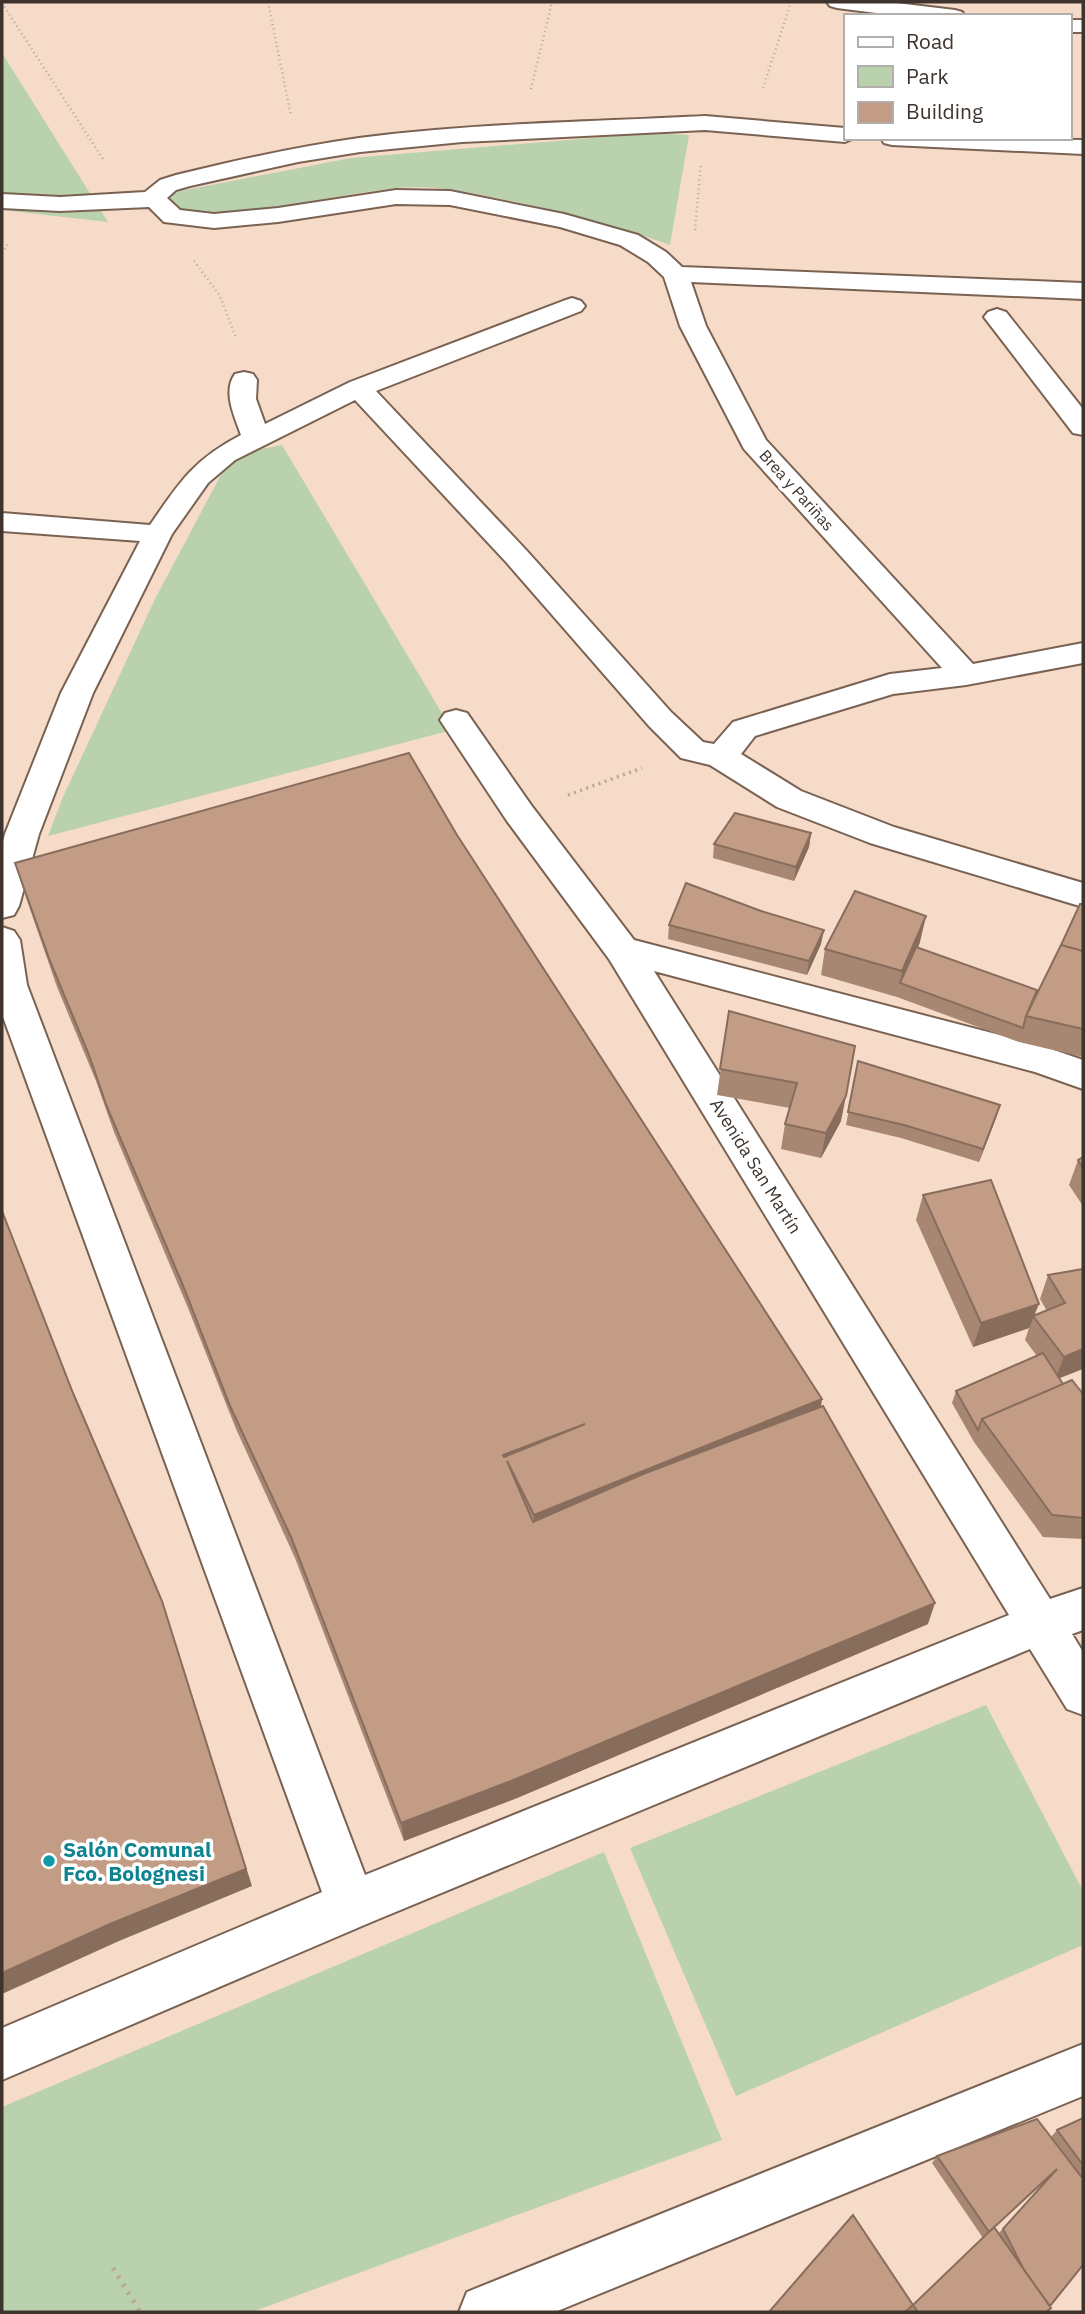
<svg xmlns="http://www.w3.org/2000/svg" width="1085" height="2314" viewBox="0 0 1085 2314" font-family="'IBM Plex Sans',sans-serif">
<rect width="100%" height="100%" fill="#f6dbc9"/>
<path fill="#bad1ae" d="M2,53l106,169 -106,-12z
M653,133l36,2 -19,110c-55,-20 -111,-34 -168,-46 -35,-7 -70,-15 -106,-11 -72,8 -147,31 -220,26l-13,-13 5,-5 12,-5 171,-33z
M282,445l170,285 -404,106 15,-39 92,-198 69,-130 13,-15z
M986,1705l97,186v54l-347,151 -106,-248z
M604,1852l118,288 -470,172h-250v-205z"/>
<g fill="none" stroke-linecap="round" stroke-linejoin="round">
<g stroke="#7a6253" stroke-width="4">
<path id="minor" d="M827,2h61l67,8 7,2 3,4h-65l-63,-8 -7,-2z
M1069,20h14v12h-14z
M705,116l140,12v10h9l-9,4 -140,-12 -243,12 -102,10 -62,10 -108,24 -14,4 -9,8 13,12 34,4 64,-6 118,-18 54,1 114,23 74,21 28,17 16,15 401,16v16l-392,-17 15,44 60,114 207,224 110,-21v20l-117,22 -73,9 -138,42 -14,18 60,37 93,36 189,56v24l-213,-64 -93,-36 -67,-42 -29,-7 -32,-32 -142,-163 -152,-163 -120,60 -27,23 -36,51 -79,159 -54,141 -20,72 -5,9 -12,3v-73l3,-11 56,-141 79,-152 -138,-10v-18l148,12c29,-42 44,-66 91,-90 -6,-18 -19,-43 -6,-61l9,-2 9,2 4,6 -1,19 9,25 85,-42 213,-81 9,-3 9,3 4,5 -4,5 -205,80 151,160 144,161 32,30 11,2 19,-22 157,-48 52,-6 -198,-219 -64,-123 -16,-49 -16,-15 -28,-17 -60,-18 -110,-22 -54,-1 -118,18 -64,6 -50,-6 -15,-15 -89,4 -58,-3v-14l58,3 85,-5 15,-12 16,-5c60,-15 121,-28 183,-37 114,-15 231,-16 346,-22z
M881,138l202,2v14l-191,-9 -8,-2z
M997,309l9,3 77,97v26l-10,-2 -89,-116 4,-5z
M456,710l11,3 64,92 103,135 408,106 41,14v29l-48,-17 -381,-101 396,628 33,-11v42l-11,4 11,18v63l-16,-6 -37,-60 -661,274 -367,157v-52l320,-136 -320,-878v-87l12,4 6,9 7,45 338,890 644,-260 -400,-656 -102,-138 -67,-101 5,-7z
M1083,2044v52l-528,216h-96l8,-20z"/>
</g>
<path stroke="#baa596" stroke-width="2.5" stroke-dasharray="1 3.5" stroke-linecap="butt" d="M268,2l23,114
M2,3l101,156
M763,88l28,-86
M531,89l21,-87
M695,230l6,-67
M2,253l7,-11
M194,261l26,35 16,42"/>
<path stroke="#baa596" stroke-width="3.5" stroke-dasharray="2 4.5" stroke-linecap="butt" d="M568,795l74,-27"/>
<path stroke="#baa596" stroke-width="5" stroke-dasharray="2.5 7" stroke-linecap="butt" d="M113,2268l27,44"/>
<use href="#minor" fill="#fff" fill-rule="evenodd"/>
</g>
<path fill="#a78672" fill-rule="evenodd" d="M811,833l-2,14 -15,34 -81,-23 1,-14z
M457,835l365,564 -1,8 107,217 -411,174 -113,43 -109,-283 -59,-129 -48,-121 -74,-176 -18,-51 -39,-94 -34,-98 -8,-26z
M1083,904v153l-64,-15 -122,-45 -76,-22 4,-26 95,-7 -2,6 116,52z
M761,911l60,33 -14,31 -139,-36 1,-14z
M729,1011l112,110 -20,37 -40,-9 4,-25 5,-16 -73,-13z
M858,1061l142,44 -4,13 -17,44 -78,-24 -55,-13z
M1083,1157v49l-14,-21 9,-25z
M923,1195l112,121 12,-5 -7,-12 8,-24 35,-6 -23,109 3,6 20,10v145l-40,-2 -69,-95 -22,-39 4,-12 81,-35 -12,-16 4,-12 -56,19 -57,-127z
M1083,2118v147l-37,47h-277l144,-7 70,-67 -51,-75 5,-7 114,-19 6,-7zM1051,2176l-53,58 -4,-6z"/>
<path fill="#886d5d" d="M811,833l-2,14 -15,34 2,-14z
M926,916l-6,26 -18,42 -2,-1 2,-12z
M824,930l-3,14 -14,31 2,-14z
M846,1096l-5,25 -20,37 5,-25z
M1000,1105l-4,13 -17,44 4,-13z
M1039,1304l-10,24 -56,19 8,-24z
M1083,1349v20l-28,11 9,-23z
M822,1399l-4,23 -284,115v-22z
M585,1424l-78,37 -4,-6z
M162,1601l90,285 -133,55 -117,53v-21l108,-49z
M935,1603l-7,21 -411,174 -113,43 -3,-18z"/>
<path fill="#c29c85" stroke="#886d5d" stroke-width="2" fill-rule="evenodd" d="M409,753l48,82 365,564 -288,116 -27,-54 26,61 110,-48 180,-68 112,197 -419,176 -115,44 -110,-286 -61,-131 -48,-123 -75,-176 -18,-52 -39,-94 -35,-98zM585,1424l-81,33 -1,-2z
M735,813l76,20 -15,34 -82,-23z
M686,883l75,28 63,19 -15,31 -140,-36z
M855,891l71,25 -24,55 -77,-22z
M1080,904h3v47l-22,-6z
M1061,945l22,6v78l-57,-13z
M916,947l121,43 -11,26 -3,12 -123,-45z
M729,1011l126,35 -9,50 -20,37 -41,-9 12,-41 -77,-14z
M858,1061l142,44 -17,44 -79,-24 -56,-13z
M1083,1157v11l-5,-8z
M991,1180l48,124 -58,19 -58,-128z
M2,1211l71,182 89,208 84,268 -136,55 -108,49z
M1083,1269v80l-19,8 -31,-41 32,-13 -17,-28z
M1043,1353l20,31 -81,35 -4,11 -22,-39z
M1072,1380l11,14v124l-31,-3 -70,-96z
M1083,2118v47l-26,-35z
M1037,2119l46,60v86l-33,41 -26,-36 -21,-41 54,-60 -68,63 -52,-76z
M853,2215l60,90 81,-78 57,81 -5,4h-128l-5,-7 -8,7h-136z"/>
<circle fill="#0f9aa8" stroke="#fff" stroke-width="2.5" cx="49" cy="1861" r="7"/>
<g text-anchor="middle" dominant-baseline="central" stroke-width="7" stroke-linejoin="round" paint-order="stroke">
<g font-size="16" fill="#3e342d" stroke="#fff">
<text transform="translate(797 490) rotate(48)">Brea y Pariñas</text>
</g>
<g font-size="18" fill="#3e342d" stroke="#fff">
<text transform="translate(756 1166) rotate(58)">Avenida San Martín</text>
</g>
<g font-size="21" font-weight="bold" fill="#0d838f" stroke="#fff" text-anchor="start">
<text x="63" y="1849">Salón Comunal<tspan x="63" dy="24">Fco. Bolognesi</tspan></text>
</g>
</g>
<rect width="1085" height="2314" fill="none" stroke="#3e342d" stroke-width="7"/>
<rect x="844" y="14" width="228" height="126" fill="#ffffff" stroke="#b2aeab" stroke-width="2"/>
<rect x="858" y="37" width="35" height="10" fill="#ffffff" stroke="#b2aeab" stroke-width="2"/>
<text x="906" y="49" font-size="21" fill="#3e342d">Road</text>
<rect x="858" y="66" width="35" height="21" fill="#bad1ae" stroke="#b2aeab" stroke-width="2"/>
<text x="906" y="84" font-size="21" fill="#3e342d">Park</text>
<rect x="858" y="102" width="35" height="21" fill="#c29c85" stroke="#b2aeab" stroke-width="2"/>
<text x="906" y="119" font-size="21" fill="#3e342d">Building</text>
</svg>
